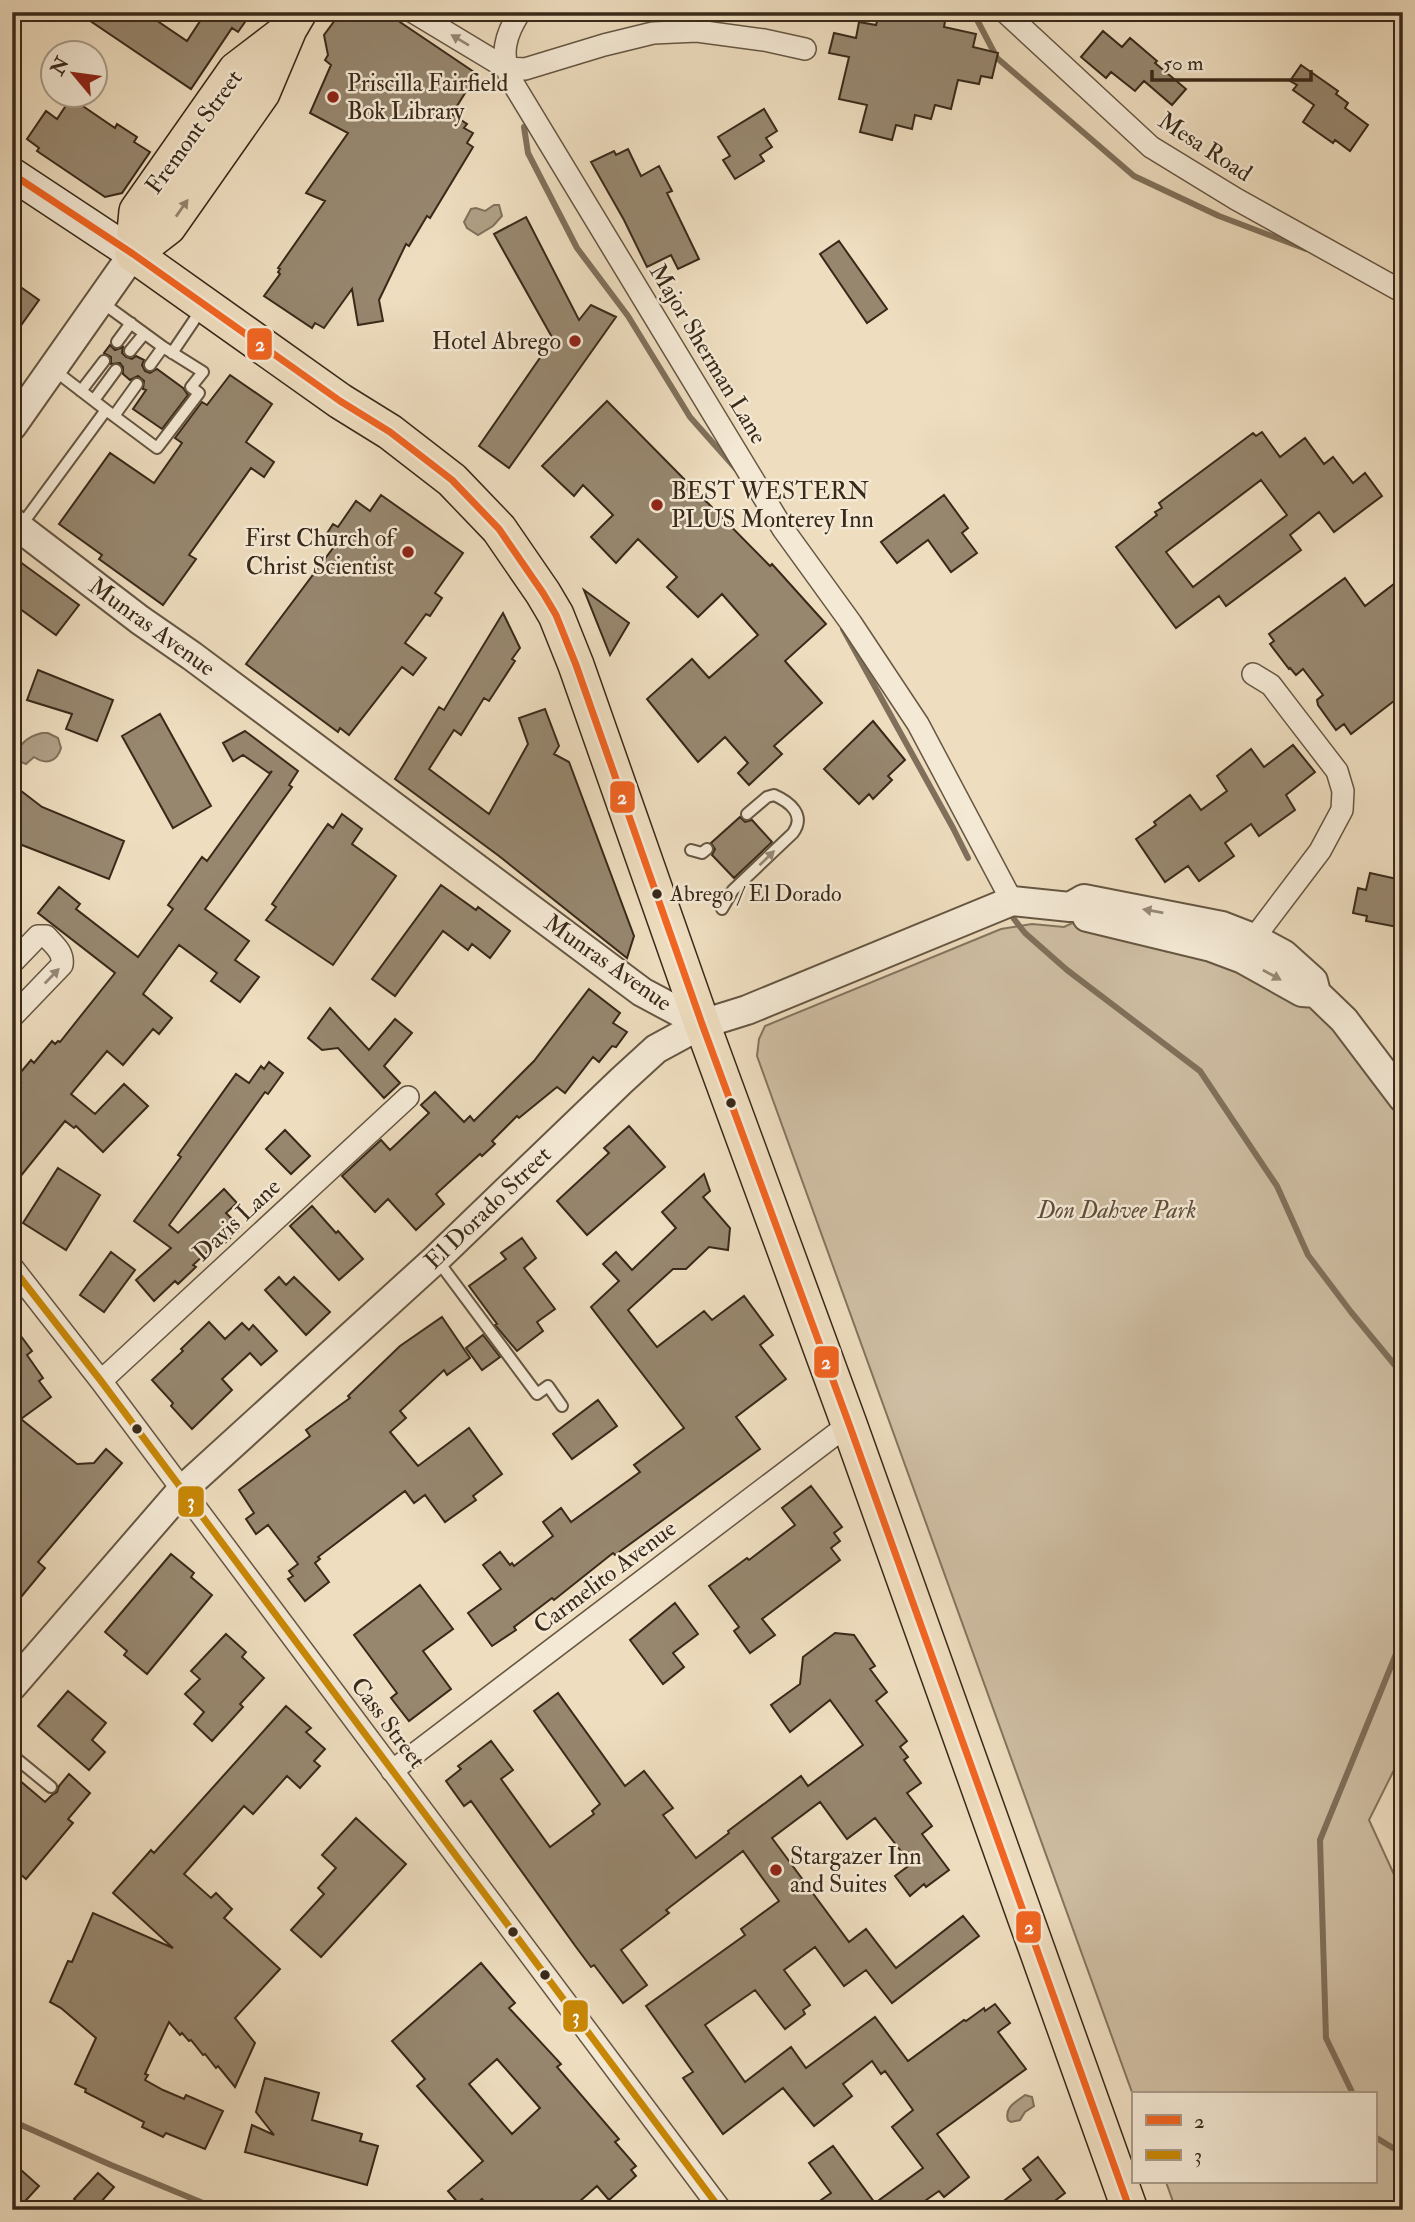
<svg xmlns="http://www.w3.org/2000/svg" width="1415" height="2222" viewBox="0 0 1415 2222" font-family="'IM FELL Double Pica',serif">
<rect width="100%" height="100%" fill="#eeddbf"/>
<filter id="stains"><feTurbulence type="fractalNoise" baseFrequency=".00286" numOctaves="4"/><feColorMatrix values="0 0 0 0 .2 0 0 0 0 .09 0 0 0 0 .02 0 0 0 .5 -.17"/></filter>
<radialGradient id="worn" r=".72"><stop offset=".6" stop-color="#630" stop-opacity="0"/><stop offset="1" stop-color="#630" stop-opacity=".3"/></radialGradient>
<path fill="#cfbea3" stroke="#84745e" stroke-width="2" d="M1096,912l206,71 101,115v654l-34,68 34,74v316h-227l-10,-28h209v-88l-242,1 -376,-1039 2,-17 6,-13 236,-97 31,-5 32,3z"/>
<path fill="#b0a087" stroke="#80705b" stroke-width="2" d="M494,205h5l3,11 -9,10 -15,9 -11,-7 -3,-6 7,-13 5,-1 9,3z
M42,733h6l10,5 3,10c-4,14 -15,17 -27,9l-8,7 -5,-2 -5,-5c3,-14 13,-21 26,-24z
M1025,2095l7,2 2,9 -9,6 -5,8 -9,2 -3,-2c-4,-13 8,-18 17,-25z"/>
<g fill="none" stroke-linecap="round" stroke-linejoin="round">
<path stroke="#80705b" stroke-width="6" d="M973,12l24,46 137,118 85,40 87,33
M524,127l4,26 49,95 51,68 62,101 47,53
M843,629l110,199 15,30
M1014,919l11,14 42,37 133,101 77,115 31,69 43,57 52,63
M1353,2094l-27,-56 -6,-198 83,-203
M12,2121l99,44 109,45
M1375,2137l28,17"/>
</g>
<path fill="#97876f" stroke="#392919" stroke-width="2" fill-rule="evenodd" d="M77,12h67l43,29 19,-29h46l-14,20 -6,-4 -41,61z
M341,12h44l92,62 -25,40 15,10 -3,4 9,5 -6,10 6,4 -43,71 -3,-2 -18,30 -3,-2 -27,56 4,21 -25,4 -6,-36 -28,39 -9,-5 -3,5 -48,-32 16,-22 -2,-2 2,-3 -2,-1 47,-67 -19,-8 42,-60 -38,-20 21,-48 -6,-5 3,-5 -4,-20z
M895,12h33l18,4 -2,11 32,7 -3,13 25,6 -6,25 -11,-2 -2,8 -21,-4 -7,29 -16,-4 -4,14 -16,-4 -3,14 -16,-4 -4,15 -32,-8 7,-27 -28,-6 10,-42 -20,-4 5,-20 22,5 3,-16 17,3 3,-11 14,3z
M1103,31l19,16 8,-9 27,23 -2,2 31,26 -14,16 -28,-24 -9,10 -24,-19 -5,6 -25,-21z
M1301,65l37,26 -2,3 12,9 -3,5 23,17 -18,26 -15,-11 -2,3 -30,-21 11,-17 -21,-15 4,-5 -7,-4z
M71,98l44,30 2,-4 20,13 -3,5 16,10 -28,41 -17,4 -68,-46 2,-3 -12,-9 19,-28 11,8z
M764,109l13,22 -11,7 6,9 -12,8 4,6 -29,18 -12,-19 7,-4 -12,-19z
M628,149l13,27 18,-10 13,25 -5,2 32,66 -21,10 -7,-14 -24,12 -23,-47 -33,-58 23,-11 2,4z
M526,217l53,103 12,-15 25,12 -107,151 -30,-22 74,-107 -59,-105z
M839,241l48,68 -20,14 -47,-69z
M12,281l27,19 -27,38z
M110,345l5,5 8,-3 -1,6 4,4 6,2 4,-3 8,4 -2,5 3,6 5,2 7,-4 26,19 5,7 -26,34 -29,-20 13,-19 -3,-1 1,-8 -6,-5 -8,4 -7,-6v-7l-3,-4 -9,1v-7l-7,-4z
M230,375l42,29 -26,38 28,20 -10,15 -13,-9 -62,87 7,4 -33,46 -64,-46 3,-4 -43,-31 51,-71 44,30 28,-40 -7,-5 27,-36 5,3z
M607,401l163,165 2,-2 54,60 -41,37 37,42 -48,43 8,8 -33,31 -11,-12 10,-10 -23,-26 -27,25 -51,-63 45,-40 17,19 49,-43 -36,-41 -24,23 -31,-30 10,-10 -39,-38 -22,24 -25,-26 22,-22 -30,-30 -9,11 -32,-30z
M1262,432l18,25 25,-19 19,26 9,-7 20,26 12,-10 17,23 -48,36 -15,-20 -29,23 11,15 -75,56 -7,-10 -43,32 -60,-81 41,-32 -2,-3 7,-4 -3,-5 94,-70 3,3zM1261,480l26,35 -94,72 -27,-35z
M381,495l82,58 -28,40 7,5 -12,18 -4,-2 -21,29 21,15 -13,17 -11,-8 -53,68 -9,-7 -2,4 -92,-68 87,-116 -11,-7 11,-17 5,3 18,-26 14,10z
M944,495l24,33 -6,5 15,20 -26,19 -23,-32 -31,23 -16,-21z
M12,556l67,49 -23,30 -44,-32z
M1345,578l20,28 29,-22 9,12v41l-9,6 9,11v40l-52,40 -7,-10 -8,6 -18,-25 -1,-5 6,-5 -20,-26 -7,6 -6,-7 -1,1 -19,-25 4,-3 -5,-7z
M584,590l45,33 -19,32z
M503,613l17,35 -8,11 3,2 -26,40 -5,-3 -23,37 -7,-5 -25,39 60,45 39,-70 -9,-26 26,-9 14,37 -5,8 15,8 65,174 -7,22 -128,-102 -104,-77 44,-72 5,3z
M38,670l75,30 -16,41 -31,-12 6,-15 -45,-14z
M160,714l51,92 -38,22 -51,-92z
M873,721l32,39 -17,16 4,4 -19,19 -4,-5 -10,10 -35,-35z
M245,731l53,40 -9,14 3,2 -87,122 44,32 -14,19 24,17 -19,25 -29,-21 6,-8 -38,-28 -36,49 29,24 -13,16 -6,-5 -30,36 -16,-14 -36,43 24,20 29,-30 24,22 -45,46 -27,-26 -2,2 -9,-7 -53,66v-94l9,-10 -6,-4 16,-19 3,3 18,-22 3,3 3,-3 2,1 55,-69 -77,-60 21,-26 21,17 -4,5 62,48 35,-48 -5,-4 34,-48 5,4 65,-90 -3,2 -26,-18 -10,6 -10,-18z
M1293,745l22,27 -29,23 9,15 -36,26 -8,-12 -26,19 9,13 -35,25 -11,-15 -23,16 -29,-43 20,-14 -2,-3 36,-27 11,15 26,-19 -10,-15 34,-27 13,18z
M12,784l30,23 82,34 -15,38 -87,-34 -10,-8z
M342,814l20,15 -10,15 44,32 -63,89 -67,-45 10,-13 -4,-3 56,-80 5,4z
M740,817l5,5 7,-2 20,22 -38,36 -22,-23 3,-6 -4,-6z
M1370,873l27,6 -1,5 7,2v42l-37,-7 1,-5 -14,-3 5,-25 8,2z
M441,885l35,25 2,-3 32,24 -20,27 -18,-14 -4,6 -25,-19 -48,65 -23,-17z
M589,989l31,24 -7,10 14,9 -11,15 -4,-1 -13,16 -6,-5 -28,36 -8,-6 -38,31 -2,-2 -25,25 3,3 -13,12 -2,-2 -44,40 8,10 -28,26 -28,-31 -13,13 -33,-36 39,-36 9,10 39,-37 -8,-8 14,-13 29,30 6,-6 4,5 60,-60z
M330,1008l39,42 26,-31 17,14 -28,33 16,17 -16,15 -46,-50 -16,2 -14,-12z
M269,1062l14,11 -15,21 -3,-2 -96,133 9,8 46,-44 13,14 -11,10 15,15 -16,15 -7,-1 -25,23 3,2 -18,17 -3,-3 -21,20 -18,-21 35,-32 -37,-27 47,-64 -3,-2 58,-81 13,9 12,-17 3,3z
M629,1126l36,41 -78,68 -30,-34 52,-48 -5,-5z
M285,1130l25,26 -19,18 -25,-25z
M58,1168l42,27 -34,55 -43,-27z
M704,1174l6,17 -7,6 27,31 -2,22 -19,-3 -23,22h-13l-45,41 29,37 47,-36 8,9 32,-24 29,39 -13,10 26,34 -50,38 24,32 -145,106 -2,-2 -59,47 -2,-2 -38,29 2,3 -24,16 -24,-33 33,-24 -18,-24 17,-13 10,13 2,-2 2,3 39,-30 -10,-14 18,-14 10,14 69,-50 -6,-7 50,-37 -93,-121 28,-26 -16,-17 13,-12 16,18 44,-42 -14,-16z
M312,1206l24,27 2,-2 25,28 -24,21 -49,-54z
M522,1238l14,20 -12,10 31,41 -18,13 6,9 -26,20 -22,-26 2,-1 -28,-38 37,-27 -5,-6z
M111,1252l24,18 -31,42 -24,-17z
M279,1277l7,8 8,-8 36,35 -24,23 -41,-45z
M442,1317l28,41 -23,17 -3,-5 -44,41 6,7 -16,14 28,34 51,-38 33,46 -29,22 3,4 -31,22 -20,-27 -11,8 -9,-12 -87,66 2,2 -5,4 14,19 -24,19 -17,-22 5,-3 -4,-5 9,-7 -30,-39 -12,9 -10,-15 8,-6 -15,-23 71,-54 -4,-6 44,-32 -2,-2 52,-50z
M209,1322l16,17 17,-16 7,7 4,-5 24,26 -16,14 -11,-12 -28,26 10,11 -40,39 -21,-23 2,-3 -21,-23 31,-29 -2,-2z
M12,1324l20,27 -5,4 16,23 -4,3 12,16 -30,22 56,45 17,-1 12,-14 16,14 -84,99 7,6 -33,40z
M483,1335l17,22 -18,13 -16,-22z
M598,1400l19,26 -45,33 -19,-25z
M811,1486l31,41 -8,6 6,8 -9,7 9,12 -78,59 13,16 -25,18 -16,-22 5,-4 -30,-41 38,-28 2,2 46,-35 -13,-17z
M171,1554l23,19 -3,4 21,18 -65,79 -23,-19 3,-4 -22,-19z
M420,1585l33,44 -30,22 28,38 -42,32 -18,-23 6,-5 -43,-58z
M675,1603l23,31 -25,19 11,14 -21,17 -33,-44z
M835,1633l19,2 21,31 -5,3 17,23 -11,9 31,40 -7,6 8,10 -4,3 17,23 -14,10 25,33 -10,8 27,36 -23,17 -2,-3 -14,12 -15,-20 16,-12 -36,-46 -28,21 -27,-37 -48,36 77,104 17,-13 30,39 67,-52 16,20 -87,67 -26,-33 -22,16 -29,-39 -31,23 26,35 -7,5 2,4 -20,15 -30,-39 -50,35 40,57 46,-35 15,21 69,-51 33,44 56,-41 2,1 18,-13 1,3 10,-7 15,19 -12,9 28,37 -89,65 32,43 -25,20 -5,-6 -27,19h-105l24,-17 -22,-30 24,-17 42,57 48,-35 -31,-41 21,-17 -28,-39 -4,3 -9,-13 -29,23 9,12 -38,30 -31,-38 -60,46 -40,-56 10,-6 -47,-66 99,-71 -4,-6 38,-28 -36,-50 -77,59 3,3 -48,37 26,35 -24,18 -29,-38 -3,2 -15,-20 -105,-146 -7,5 -18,-25 15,-12 -3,-3 33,-25 22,29 -12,9 49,68 44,-33 -2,-3 8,-7 -66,-93 24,-18 67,93 19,-15 29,37 -10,7 33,43 33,-25 -1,-2 73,-55 7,10 55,-41 -33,-45 -40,32 -19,-27 29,-21 3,-27z
M226,1634l20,18 -4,5 22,21 -24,26 3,3 -31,34 -18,-17 10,-12 -19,-18 15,-15 -9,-8z
M68,1691l38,32 -14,17 13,12 -16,18 -51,-44z
M286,1706l25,22 -5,4 19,17 -11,12 6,5 -20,22 -13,-12 -34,38 -9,-8 -60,68 27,24 5,-5 16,16 -8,9 56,51 -45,49 20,25 -20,44 -17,-21 -2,2 -11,-14 -2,1 -12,-15 -2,1 -7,-8 -2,2 -11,-13 -24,52 3,1 -3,5 18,10 21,9 2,-4 37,16 -18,38 -39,-16 -3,4 -21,-10 2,-5 -59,-30 1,-3 -11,-5 21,-46 -35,-30 -11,-6 18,-41 4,1 21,-49 80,35 -60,-55 38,-43 3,3z
M12,1774l33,28 7,-7 5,-3 2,-6 10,-12 21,19 -22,26 5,4 -47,56 -14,-12z
M356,1818l50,46 -85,93 -30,-27 33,-36 -6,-6 18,-20 -14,-13z
M481,1963l34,40 -6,5 52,56 -4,3 62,72 -4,3 21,24 -5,4 5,6 -27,24 -12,-14 -27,24h-79l-9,-11 -13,11h-5l-16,-19 35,-30 -66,-75 8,-7 -33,-38zM497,2059l43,49 -28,26 -43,-50z
M265,2078l54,15 -7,27 50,14 -2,7 18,5 -11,39 -122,-33 7,-27 22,10 -18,-23z
M1038,2157l27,36 -22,17h-51l39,-30 -8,-11z
M12,2162l27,24 -22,24h-5z
M98,2173l16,14 -20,23h-7l-13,-11z"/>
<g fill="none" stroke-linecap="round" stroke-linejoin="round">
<g stroke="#665642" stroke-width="14">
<path id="service" d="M100,301l63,46 40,25 -12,15 8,6 -42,55 -51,-38
M117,342l14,-19
M130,351l14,-17
M172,353l31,-46
M150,365l13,-18
M81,391l23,-30
M94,400l22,-30
M114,416l23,-32
M20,527l86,-117 -52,-40
M691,850l11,3 5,-4
M722,909l11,-19 60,-57c13,-18 -3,-31 -19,-38l-7,2 -20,17
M438,1261l99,133 11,-8 14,20
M12,1755l39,32
M12,1982l3,-1"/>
</g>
<g stroke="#665642" stroke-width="24">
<path id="minor" d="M413,12l93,56 19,1 79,-24 49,-12 44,-2 67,9 41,9
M520,12c-15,23 -20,42 -9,68l272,449 68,94 67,101 94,177
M1005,12l146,135 85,52 167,93
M1242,947l9,-5 69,-91 22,-41 1,-19 -6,-20 -50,-65 -16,-21 -18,-11
M12,963l26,-27h8c8,9 18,16 16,29l-50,52
M12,1267l89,114 620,829
M101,1381l307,-284
M392,1771l457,-347"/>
</g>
<g stroke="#665642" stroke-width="32">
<path id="tertiary" d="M12,426l121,-172
M12,522l128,98 52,36 450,336 60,32
M1087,917l124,30 32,12 59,33 14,1
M12,1686l169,-195 255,-232 185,-178 35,-32 46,-25 45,-14 265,-109 58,6 14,-8 138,27 31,12 30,16 30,27 3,12 28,27 59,78"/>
</g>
<g stroke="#392919" stroke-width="35">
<path id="secondary" d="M12,174l121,80"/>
</g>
<g stroke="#392919" stroke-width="38">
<path id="primary" d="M133,254l207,147 50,31 62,48 47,49 44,64 13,22 20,50 126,359 147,400 281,786
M133,254l35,-27 94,-134 27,-64 10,-17
M133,254l4,-43 99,-141 51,-39"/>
</g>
<use href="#service" stroke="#f4e9d5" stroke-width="10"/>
<use href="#minor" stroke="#f4e9d5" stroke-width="21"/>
<use href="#tertiary" stroke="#f4e9d5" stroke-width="28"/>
<use href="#secondary" stroke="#f4e9d5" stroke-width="32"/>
<use href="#primary" stroke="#eeddbf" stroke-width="35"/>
<g stroke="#f4e9d5" stroke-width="12">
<path id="bus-1" d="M12,174l121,80 207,147 50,31 62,48 47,49 44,64 13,22 20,50 126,359 147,400 281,786"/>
</g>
<g stroke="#f4e9d5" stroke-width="12">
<path id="bus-2" d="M12,1267l89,114 620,829"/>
</g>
<use href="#bus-1" stroke="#f26522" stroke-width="7"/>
<use href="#bus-2" stroke="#c88706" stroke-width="7"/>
</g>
<defs><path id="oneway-solid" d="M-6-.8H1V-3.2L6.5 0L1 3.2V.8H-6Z" transform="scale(1.75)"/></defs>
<g fill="#968977">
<use href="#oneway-solid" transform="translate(460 40) rotate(-149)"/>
<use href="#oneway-solid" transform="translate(767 858) rotate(-44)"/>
<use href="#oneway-solid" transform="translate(1153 911) rotate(-170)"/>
<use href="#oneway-solid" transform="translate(1272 975) rotate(29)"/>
<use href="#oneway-solid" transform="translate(52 976) rotate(-46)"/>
</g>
<use fill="#94836c" href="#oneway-solid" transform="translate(182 208) rotate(-55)"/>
<g fill="#8f2418" stroke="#f4e9d5" stroke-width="2.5">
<circle cx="333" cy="97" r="7"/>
<circle cx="575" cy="341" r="7"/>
<circle cx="657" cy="505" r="7"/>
<circle cx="408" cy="552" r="7"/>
<circle cx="776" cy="1870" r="7"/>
</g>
<g fill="#392919" stroke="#f4e9d5" stroke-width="2.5">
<circle cx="657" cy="894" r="6"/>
<circle cx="731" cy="1103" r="6"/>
<circle cx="137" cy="1429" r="6"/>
<circle cx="513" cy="1932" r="6"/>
<circle cx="545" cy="1975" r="6"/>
</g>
<g text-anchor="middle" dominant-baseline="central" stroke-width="5" stroke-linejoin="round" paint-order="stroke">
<g font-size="22" fill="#392919" stroke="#f4e9d5" text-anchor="start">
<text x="670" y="894">Abrego / El Dorado</text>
</g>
<g font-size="24" fill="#392919" stroke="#f4e9d5" text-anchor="start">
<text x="347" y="83">Priscilla Fairfield<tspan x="347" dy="28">Bok Library</tspan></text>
<text x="561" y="341" text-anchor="end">Hotel Abrego</text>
<text x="671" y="491">BEST WESTERN<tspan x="671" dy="28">PLUS Monterey Inn</tspan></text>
<text x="394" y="538" text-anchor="end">First Church of<tspan x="394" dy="28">Christ Scientist</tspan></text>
<text x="790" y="1856">Stargazer Inn<tspan x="790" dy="28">and Suites</tspan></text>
</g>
<g font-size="24" fill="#392919" stroke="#f4e9d5">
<text transform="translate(194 132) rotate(-54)">Fremont Street</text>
<text transform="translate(1205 147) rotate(33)">Mesa Road</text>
<text transform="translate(708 354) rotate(59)">Major Sherman Lane</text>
<text transform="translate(152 627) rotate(36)">Munras Avenue</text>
<text transform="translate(608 963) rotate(35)">Munras Avenue</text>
<text transform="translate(488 1208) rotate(-44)">El Dorado Street</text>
<text transform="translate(237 1220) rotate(-43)">Davis Lane</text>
<text transform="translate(605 1577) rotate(-37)">Carmelito Avenue</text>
<text transform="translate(388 1723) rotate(53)">Cass Street</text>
</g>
<g font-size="24" font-style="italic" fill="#5e4e3c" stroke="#f4e9d5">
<text x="1117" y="1210">Don Dahvee Park</text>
</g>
</g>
<g stroke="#f4e9d5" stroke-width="2.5">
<rect x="246" y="327" width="27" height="34" rx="7" fill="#f26522"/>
<rect x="609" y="780" width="27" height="34" rx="7" fill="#f26522"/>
<rect x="813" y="1345" width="27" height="34" rx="7" fill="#f26522"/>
<rect x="177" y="1485" width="28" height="33" rx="7" fill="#c88706"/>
<rect x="1015" y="1910" width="27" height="34" rx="7" fill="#f26522"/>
<rect x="562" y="1999" width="27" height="34" rx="7" fill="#c88706"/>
</g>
<g font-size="19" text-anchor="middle" font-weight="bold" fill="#fff">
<text x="260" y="351">2</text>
<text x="622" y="804">2</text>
<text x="826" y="1369">2</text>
<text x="191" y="1508">3</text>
<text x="1029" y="1934">2</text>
<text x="576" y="2023">3</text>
</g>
<rect width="1415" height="2222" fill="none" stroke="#eeddbf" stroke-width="42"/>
<rect x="14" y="14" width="1387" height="2194" fill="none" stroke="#392919" stroke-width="3.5"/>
<rect x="21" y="21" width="1373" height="2180" fill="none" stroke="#392919" stroke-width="2"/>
<rect x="1132" y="2092" width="245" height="91" fill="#f4e9d5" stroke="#a99c8a" stroke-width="2"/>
<rect x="1146" y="2115" width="35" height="10" fill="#f26522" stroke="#a99c8a" stroke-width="2"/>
<text x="1194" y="2128" font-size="21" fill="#392919">2</text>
<rect x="1146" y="2150" width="35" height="10" fill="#c88706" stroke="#a99c8a" stroke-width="2"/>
<text x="1194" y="2162" font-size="21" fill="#392919">3</text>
<g transform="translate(74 74) rotate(299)"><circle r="33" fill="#f4e9d5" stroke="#a99c8a" stroke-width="2"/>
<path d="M0-5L12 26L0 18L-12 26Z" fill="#8f2418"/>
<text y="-10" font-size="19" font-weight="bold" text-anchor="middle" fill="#392919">N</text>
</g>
<path d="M1152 70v10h159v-10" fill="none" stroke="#392919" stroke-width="3.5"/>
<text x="1163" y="70" font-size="21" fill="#392919" stroke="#f4e9d5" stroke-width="5" paint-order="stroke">50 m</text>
<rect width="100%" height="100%" filter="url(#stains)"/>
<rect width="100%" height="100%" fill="url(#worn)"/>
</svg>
